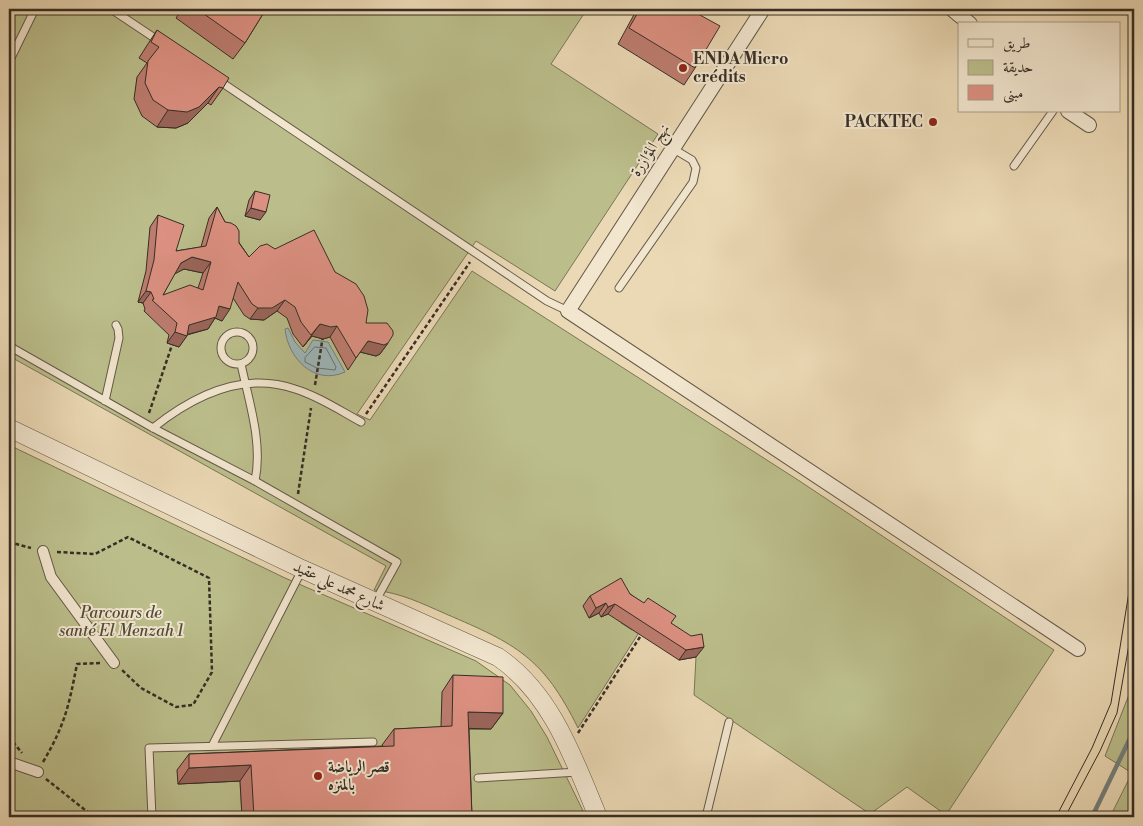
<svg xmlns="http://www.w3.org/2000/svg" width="1143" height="826" viewBox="0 0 1143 826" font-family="'Libre Bodoni',Amiri,serif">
<rect width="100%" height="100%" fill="#ebd9b5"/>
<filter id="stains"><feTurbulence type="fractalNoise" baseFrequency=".004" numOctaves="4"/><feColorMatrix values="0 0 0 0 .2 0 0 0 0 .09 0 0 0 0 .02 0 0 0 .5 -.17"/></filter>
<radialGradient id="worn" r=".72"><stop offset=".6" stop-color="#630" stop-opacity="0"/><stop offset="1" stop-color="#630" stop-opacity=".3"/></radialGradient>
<path fill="#bbbe8b" stroke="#787658" d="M9,9h578l-36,55 107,70 -103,157 -79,-50 -119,173 13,6 102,-149 326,209 256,170 -108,165 -39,-28 -37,27 -176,-119 2,-38 -73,-38 -2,4 11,7 2,-3 6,4 -62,97c-35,-71 -62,-84 -132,-114 -25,-11 -45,-21 -72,-24l12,-24 -377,-210z
M9,445l276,133 191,83 34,24 21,26 16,26 39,80h-126l-77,-72v17l-143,19 2,36h-233z
M1134,674v143h-24l22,-44 -27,-17 27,-69z"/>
<path fill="#9eb7b9" stroke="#74807e" d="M288,328l7,14 10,11 8,-13 15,2 17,30c-31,14 -57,-14 -60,-43z"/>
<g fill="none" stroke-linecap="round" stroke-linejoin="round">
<path stroke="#6a726f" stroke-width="1" d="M315,347l11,1 10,19 -1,3 -18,-2 -12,-6v-4z"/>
<path stroke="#74807e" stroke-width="4.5" d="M1092,817l42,-87"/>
<g stroke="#635949" stroke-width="9">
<path id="service" d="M111,9l48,32
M9,62l26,-53
M218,80l329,221 21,10
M1014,166l39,-55
M619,288l74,-106 3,-14 -4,-8 -20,-12
M221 348a16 16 0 1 1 32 0a16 16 0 1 1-32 0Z
M9,346l144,82 102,53 142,81 -22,40
M241,364c8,38 22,79 14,117
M105,401l14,-63 -1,-9 -2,-4
M153,428c40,-32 90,-57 142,-39 23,7 44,21 66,33
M212,746l90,-176
M478,778l100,-6
M152,817l-3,-69 224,-6
M706,817l23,-95"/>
</g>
<g stroke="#635949" stroke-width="12">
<path id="pedestrian" d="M43,551l8,26 63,86
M9,762l29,10"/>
</g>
<g stroke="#635949" stroke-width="16">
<path id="minor" d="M763,9l-195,302 510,338
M952,9l18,15
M1068,111l21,14"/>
</g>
<g stroke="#635949" stroke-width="19">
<path id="tertiary" d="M9,428l293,141 196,88c54,37 76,102 100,160"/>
</g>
<path stroke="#362e25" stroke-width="2.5" stroke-dasharray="4 2.5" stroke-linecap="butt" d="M315,385l8,-49
M149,413l23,-68
M366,414l104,-152
M298,494l13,-86
M9,542l22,6
M57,552l38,2 33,-17 81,41 3,94 -19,33 -17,2 -35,-19 -19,-18
M578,733l62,-96
M9,737l13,16
M43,762c22,-37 26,-57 34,-98l23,-1
M46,779l48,38"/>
<use href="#service" stroke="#f2e6cf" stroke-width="7"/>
<use href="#pedestrian" stroke="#f2e6cf" stroke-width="10"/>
<use href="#minor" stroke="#f2e6cf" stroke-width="14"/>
<use href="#tertiary" stroke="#f2e6cf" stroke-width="18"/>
<path stroke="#362e25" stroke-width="1" d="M1056,817l36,-69 19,-45 23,-142
M1065,817l35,-66 17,-38 17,-97"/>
</g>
<path fill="#bd7c6f" stroke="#362e25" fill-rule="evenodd" d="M182,9h84l-21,34 -12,16 -57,-41z
M637,9h52l6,59 -11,17 -66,-41z
M157,30l66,58 -12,17 -3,-2 -20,20 -12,5 -19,-1 -15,-11 -8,-17 3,-22 10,-14 -8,-5 7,-11z
M1134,50v8l-3,-3z
M255,191l5,29 -15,-4 4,-16z
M217,207l8,15 24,35 26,-8 60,23 31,51 22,20 -8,11 -4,2 -16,-4 -12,18 -18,-33 -7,2 -11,-3 -9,11 -10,-13 -6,-16 -10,-7 -13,9 -14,-1 -6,-4 -11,-17 -11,23 -7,-3 -7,11 -21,6 -8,12 -12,-4 2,-8 -25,-24 1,-2 -2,-6 -5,-1 8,-31 4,-44 8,-12 18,36 25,-4 8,-29zM184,269l19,4 -5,15 -35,7 12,-22z
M630,594l41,29 25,34 -17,3 -71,-46 -7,3 -2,-4 -10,5 -6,-12 7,-10z
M453,675l50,38 -12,16h-22l3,88h-230l-2,-36 -62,3 -1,-14 12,-16 194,-8 -1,-1 12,-16 47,-2 1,-35z"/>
<path fill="#9a655a" stroke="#362e25" d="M219,87l-11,16 -20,20 -12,5 -19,-1 11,-17z
M251,208l15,4 -6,8 -15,-4z
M192,257l19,5 -8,11 -19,-4 -11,6 8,-12z
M146,291l5,1 -8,11 -5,-1z
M285,300l-8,11 -13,9 -14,-1 8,-11z
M219,306l11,3 -8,12 -7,-3 -7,11 -23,6 2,1 -8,11 -12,-4 8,-11 14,-7z
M320,324l17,2 -7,11 -7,2 -11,-3 -9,11z
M368,341l20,2 -8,11 -4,2 -16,-4z
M606,603l-7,10 -10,5 7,-10z
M615,604l-7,10 -7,3 7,-10z
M704,647l-8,10 -17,3 7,-10z
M468,712l35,1 -12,16 -34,-1z
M251,765l-11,16 -62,3 11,-16z"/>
<path fill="#dc9081" stroke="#362e25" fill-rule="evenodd" d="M197,9h69l-21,34z
M640,9h49l31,17 -25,42 -66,-40z
M157,30l72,48 -6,10 -4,-1 -20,20 -12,5 -19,-2 -15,-10 -8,-17 3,-22 11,-14 -8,-5z
M255,191l15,4 -4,17 -15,-4z
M217,207l8,15 6,1 5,3 3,5v12l10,14 11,-11 7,-2 8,5 39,-19 21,42 21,12 8,12 4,14 -2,13h21l6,8v4l-5,8 -4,2 -16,-4 -12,17 -19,-32 -6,1 -11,-3 -9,11 -10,-13 -6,-15 -10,-7 -13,8h-14l-6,-4 -14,-22 -8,27 -11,-3 -3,11 -27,8 -2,11 -12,-4 2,-9 -25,-23 2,-1 -3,-7 -5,-1 8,-31 4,-45 26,10 -8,26 30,-5zM192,257l19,5 -8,28 -13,-5 -27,10 18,-32z
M621,578l9,16 14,9 4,-5 28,18 -5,7 20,13 11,-2 2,13 -18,3 -71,-46 -7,3 -2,-4 -10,5 -6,-12z
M453,675l50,2v36l-35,-1 4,105h-218l-3,-52 -62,3v-14l205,-8v-17l58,-3z"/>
<g fill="#8f2418" stroke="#f2e6cf" stroke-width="2">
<circle cx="683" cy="68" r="5"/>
<circle cx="933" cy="122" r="5"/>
<circle cx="318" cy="776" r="5"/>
</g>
<g text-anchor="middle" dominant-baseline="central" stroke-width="4" stroke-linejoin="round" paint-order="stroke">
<g font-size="16" font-weight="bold" fill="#362e25" stroke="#f2e6cf" text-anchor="start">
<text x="693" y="59">ENDA Micro<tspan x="693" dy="18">crédits</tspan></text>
<text x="923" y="122" text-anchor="end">PACKTEC</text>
<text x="328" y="767">قصر الرياضة<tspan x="328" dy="18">بالمنزه</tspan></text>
</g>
<g font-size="16" fill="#362e25" stroke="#f2e6cf">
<text transform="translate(650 150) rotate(-57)">نهج المؤازرة</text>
<text transform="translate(339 586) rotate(25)">شارع محمد علي عقيد</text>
</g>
<g font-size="16" font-style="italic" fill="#514b39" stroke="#f2e6cf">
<text x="121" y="613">Parcours de<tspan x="121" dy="18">santé El Menzah 1</tspan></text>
</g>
</g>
<rect width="1143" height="826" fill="none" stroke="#ebd9b5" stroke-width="30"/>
<rect x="10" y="10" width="1123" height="806" fill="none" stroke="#362e25" stroke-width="2.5"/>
<rect x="15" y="15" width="1113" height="796" fill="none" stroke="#362e25"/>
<rect x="958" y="22" width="162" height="90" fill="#f2e6cf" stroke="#a79c8b"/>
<rect x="968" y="39" width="25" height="8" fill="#f2e6cf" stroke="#a79c8b"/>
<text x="1003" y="48" font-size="15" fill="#362e25">طريق</text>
<rect x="968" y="60" width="25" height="15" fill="#bbbe8b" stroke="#a79c8b"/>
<text x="1003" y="72" font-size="15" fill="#362e25">حديقة</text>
<rect x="968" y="85" width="25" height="15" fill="#dc9081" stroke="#a79c8b"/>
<text x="1003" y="98" font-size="15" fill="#362e25">مبنى</text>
<rect width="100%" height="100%" filter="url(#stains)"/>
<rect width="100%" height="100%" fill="url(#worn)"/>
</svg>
